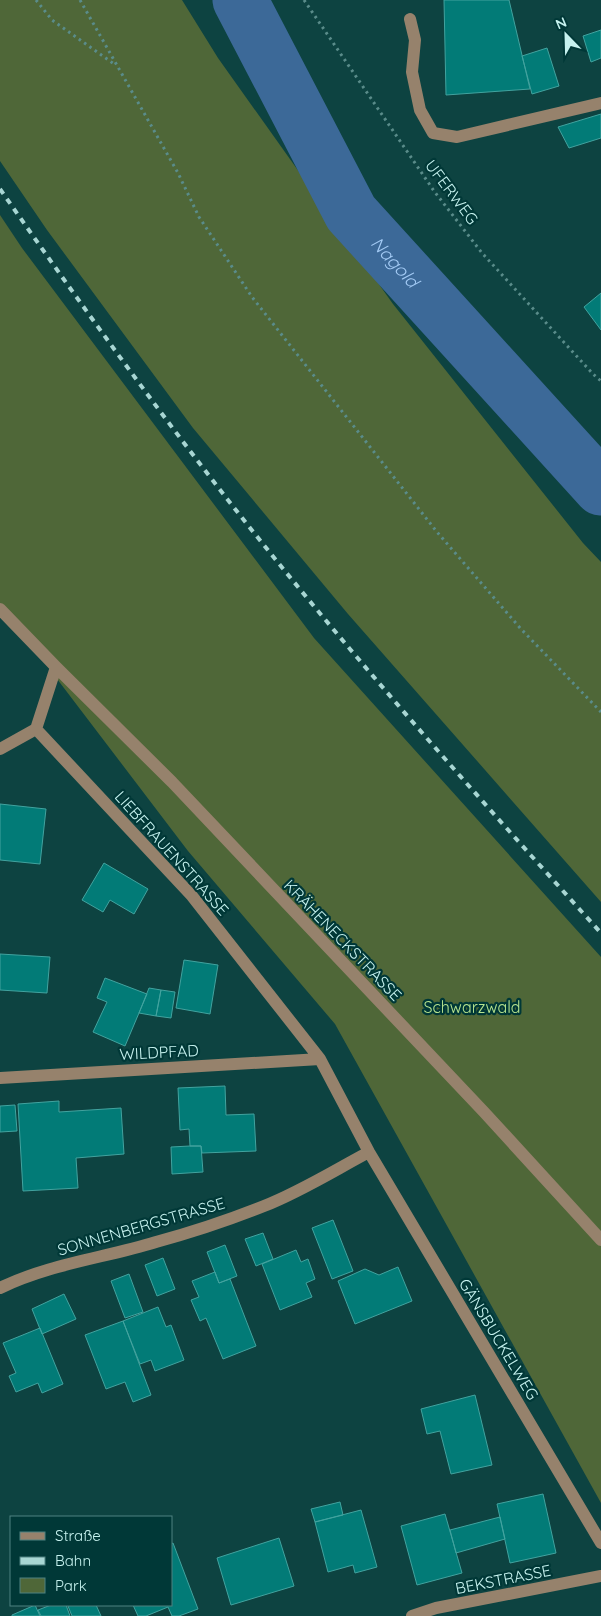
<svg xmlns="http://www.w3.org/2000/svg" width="601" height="1616" viewBox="0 0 601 1616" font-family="Quicksand,sans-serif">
<rect width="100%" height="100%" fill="#0d4341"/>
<path fill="#4f6738" d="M0,0h182l36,58 175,246 190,239 18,19v340l-253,-288 -155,-186 -146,-198 -47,-69z
M0,215l22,33 292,390 287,319v546l-266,-479 -147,-173 -188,-247z"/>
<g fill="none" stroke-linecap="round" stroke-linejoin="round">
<path stroke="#3c6998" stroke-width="55" id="s1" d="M240,0l111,213 250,275"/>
</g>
<path fill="#027b77" stroke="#42a39f" d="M444,0h65l21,89 -84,6z
M601,30v28l-10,4 -8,-26z
M547,48l12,38 -27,8 -10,-38z
M601,114v24l-32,10 -11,-21z
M601,293v37l-17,-23z
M0,804l46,5 -6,55 -40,-4z
M104,863l44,26 -14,25 -24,-14 -7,12 -21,-12z
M0,954l50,3 -3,36 -47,-3z
M184,960l34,5 -8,49 -34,-6z
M105,978l42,16 -22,52 -32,-14 14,-30 -10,-4z
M149,988l12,2 -5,26 -17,-3z
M161,990l14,2 -4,26 -15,-2z
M225,1086l1,29 28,-1 2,37 -54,2 -1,-7h-11l-1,-17 -9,1 -2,-42z
M59,1101v11l62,-4 3,46 -48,4 2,30 -55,3 -5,-87z
M15,1105l2,26 -17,1v-26z
M190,1146h11l2,26 -31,2 -1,-27z
M333,1220l20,51 -21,8 -20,-51z
M263,1233l10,26 -17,7 -11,-27z
M225,1245l12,31 -18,7 -12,-31z
M296,1250l5,12 7,-3 7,20 -9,4 6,14 -32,13 -18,-46z
M163,1258l12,31 -18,7 -12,-31z
M398,1267l14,34 -57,23 -17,-43 27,-12 14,6z
M215,1272l4,11 11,-4 26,67 -33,13 -17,-41 -6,3 -9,-21 8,-3 -7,-16z
M129,1274l14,38 -18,6 -14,-37z
M64,1294l12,25 -34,15 -10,-25z
M158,1307l8,20 5,-2 13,35 -29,11 -4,-11 -11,4 -17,-43z
M123,1321l28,74 -18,7 -8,-20 -19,7 -21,-54z
M40,1328l23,56 -21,9 -4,-10 -22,9 -7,-16 7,-3 -13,-30z
M475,1395l17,70 -41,9 -11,-43 -13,3 -6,-25z
M543,1494l13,59 -46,10 -13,-59z
M340,1502l3,13 -28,7 -4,-13z
M361,1510l16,57 -22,6 -2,-8 -25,7 -13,-50z
M445,1514l17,59 -45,12 -16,-59z
M500,1517l5,22 -49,14 -6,-23z
M279,1538l15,48 -63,19 -14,-47z
M173,1543l25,66 -19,7h-7l-4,-9 -22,9h-8l-5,-11h38v-61z
M35,1605l5,11h-28v-1z
M51,1605h15l4,11h-29l-3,-6z
M72,1605h24l5,11h-29l-4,-10z"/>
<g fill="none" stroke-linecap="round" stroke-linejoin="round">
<path stroke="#5a8c8a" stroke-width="3" stroke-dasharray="2.5 4" stroke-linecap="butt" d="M36,0l16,20 62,44
M80,0l98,173 21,44 53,80 185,235 84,97 80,83
M304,0l130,191 48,62 111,121 8,7"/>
<path stroke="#96826c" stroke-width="12" d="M410,19l5,21 -3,32 8,38 13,23 24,4 144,-34
M0,609l56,58 116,115 312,330 117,128
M36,729l156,167 128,163 49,93 232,391
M36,729l20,-62
M0,749l36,-20
M0,1078l320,-19
M0,1288c49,-24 104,-30 156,-46 37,-10 73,-22 108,-36 36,-14 71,-36 105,-54
M412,1616l24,-8 165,-32"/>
<path stroke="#a8d6d3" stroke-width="4" stroke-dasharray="6 6" stroke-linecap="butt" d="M0,189c77,110 156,220 239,325 115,145 238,282 362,419"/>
</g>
<g text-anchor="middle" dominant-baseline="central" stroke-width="4.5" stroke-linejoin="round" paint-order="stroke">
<g font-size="16" fill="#c6f2ef" stroke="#003837">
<text transform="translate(452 192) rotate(53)">UFERWEG</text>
<text transform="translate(172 853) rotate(48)">LIEBFRAUENSTRASSE</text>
<text transform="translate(343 940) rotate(46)">KRÄHENECKSTRASSE</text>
<text transform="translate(159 1052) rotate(-3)">WILDPFAD</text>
<text transform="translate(141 1226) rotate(-16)">SONNENBERGSTRASSE</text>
<text transform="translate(499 1339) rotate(59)">GÄNSBUCKELWEG</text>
<text transform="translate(503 1579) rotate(-11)">BEKSTRASSE</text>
</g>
<g font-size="16" fill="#b7e48f" stroke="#003837">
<text x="472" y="1007">Schwarzwald</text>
</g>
<g font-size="18" font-style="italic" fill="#a4cbf5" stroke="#003837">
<text stroke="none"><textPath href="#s1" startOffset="306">Nagold</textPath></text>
</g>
</g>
<rect x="10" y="1516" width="162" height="90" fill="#003837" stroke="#4f8281"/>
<rect x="20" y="1532" width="25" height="8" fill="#96826c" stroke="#4f8281"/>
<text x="55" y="1541" font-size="15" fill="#c6f2ef">Straße</text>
<rect x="20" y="1557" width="25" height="8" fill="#a8d6d3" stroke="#4f8281"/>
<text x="55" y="1566" font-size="15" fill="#c6f2ef">Bahn</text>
<rect x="20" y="1578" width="25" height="15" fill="#4f6738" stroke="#4f8281"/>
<text x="55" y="1591" font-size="15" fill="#c6f2ef">Park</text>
<g transform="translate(566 35) rotate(337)" stroke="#003837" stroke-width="4" paint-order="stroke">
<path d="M0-4L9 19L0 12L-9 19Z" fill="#c6f2ef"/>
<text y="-8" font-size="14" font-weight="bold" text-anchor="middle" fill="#c6f2ef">N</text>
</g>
</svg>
